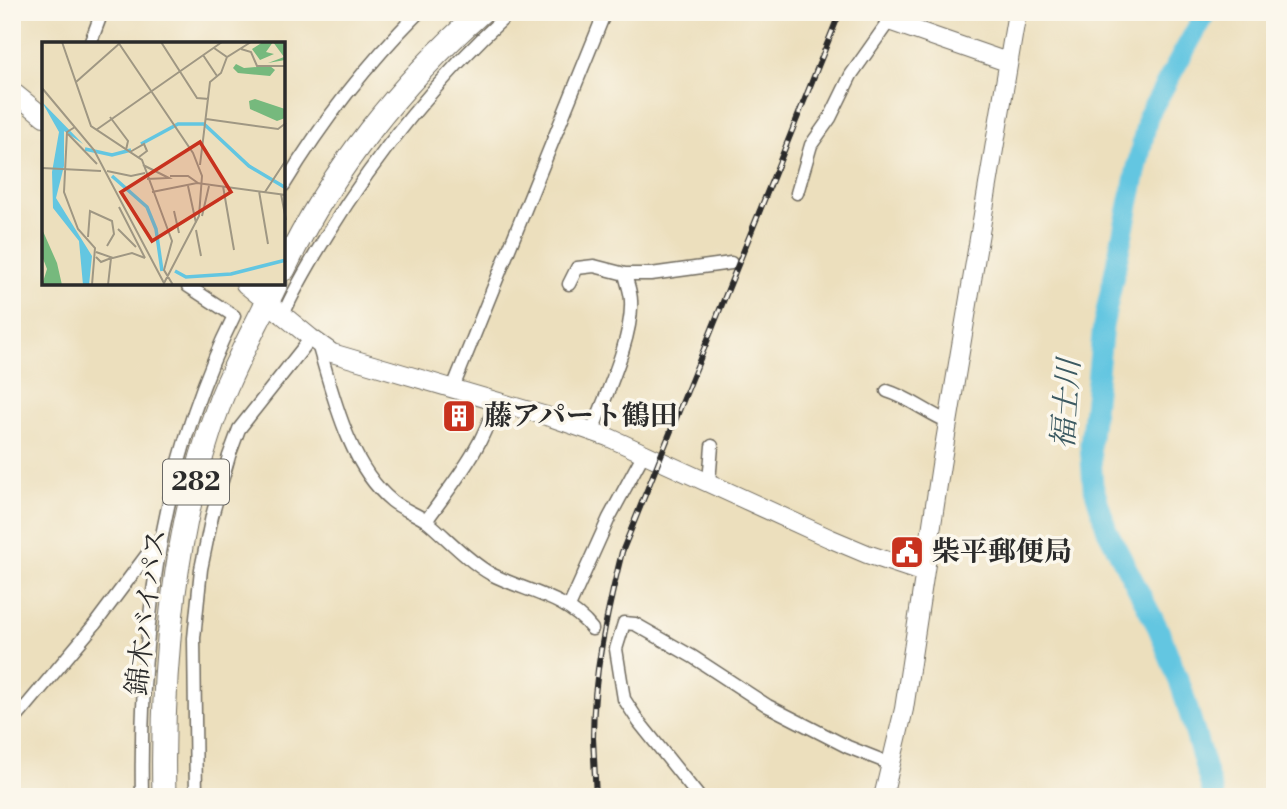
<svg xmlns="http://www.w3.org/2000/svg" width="1287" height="809" viewBox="0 0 1287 809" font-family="'Libre Bodoni','Noto Serif JP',serif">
<rect width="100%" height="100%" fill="#fbf7ec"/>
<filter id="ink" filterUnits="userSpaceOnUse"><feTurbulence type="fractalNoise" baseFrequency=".0143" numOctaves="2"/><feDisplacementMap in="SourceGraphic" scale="14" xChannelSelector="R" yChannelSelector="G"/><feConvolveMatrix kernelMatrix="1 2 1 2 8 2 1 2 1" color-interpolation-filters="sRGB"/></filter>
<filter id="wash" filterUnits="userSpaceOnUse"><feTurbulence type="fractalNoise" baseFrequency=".00686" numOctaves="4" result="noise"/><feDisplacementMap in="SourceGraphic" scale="28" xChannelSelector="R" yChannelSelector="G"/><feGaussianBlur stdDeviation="1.57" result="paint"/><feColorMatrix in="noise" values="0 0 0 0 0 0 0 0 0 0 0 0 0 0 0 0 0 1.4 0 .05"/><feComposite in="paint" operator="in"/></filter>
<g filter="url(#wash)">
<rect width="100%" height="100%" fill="#ecdfbd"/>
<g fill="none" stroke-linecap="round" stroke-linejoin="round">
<path stroke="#63c6e1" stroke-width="21" d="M1206,12l-58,104 -45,210 -13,119 3,40 14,45 51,98 24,61 32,108"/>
</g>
</g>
<g filter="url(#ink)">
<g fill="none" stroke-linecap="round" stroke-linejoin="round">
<g stroke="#6f6a5e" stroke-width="15">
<path id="street" d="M900,25l6,-13
M90,44l12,-32
M284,185c38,-63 83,-121 135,-173
M797,193l14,-48 19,-27 21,-43 38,-54 -5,-3 -2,-6
M625,274h26l80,-11
M569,284l8,-16 17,-2 31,8c2,9 6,18 6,27 2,37 -26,95 -39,131
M283,315c12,-27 28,-54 44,-80 51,-83 111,-157 183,-223
M318,344c15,51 31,122 74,157 11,9 26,13 37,22 20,17 39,38 62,51 35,18 75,22 101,55
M452,390l153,-378
M887,391c23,7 40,22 62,31
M709,482l3,-36
M426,521c27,-38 58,-74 69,-119
M569,607l40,-89 35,-65
M12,723l83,-99 63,-84
M142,797c-3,-164 18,-333 92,-481l-46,-30v-2
M196,797l-2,-159 7,-69 11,-53 17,-60 10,-27 72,-91
M699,797l-60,-75 -15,-23 -8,-50 8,-26 11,1 58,33 75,49 80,41 43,17"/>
</g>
<g stroke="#6f6a5e" stroke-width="20">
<path id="secondary" d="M889,21l118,41
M12,91l32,26
M245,284l66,54 21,15 221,65 55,19 221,101 38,16 57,19
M881,797l3,-4 20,-84 37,-244 76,-453"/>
</g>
<g stroke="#6f6a5e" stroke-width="25">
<path id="highway" d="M284,269c46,-97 117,-186 197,-257
M164,797c-3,-130 10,-277 57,-398 16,-40 37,-77 55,-115"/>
</g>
<use href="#street" stroke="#fff" stroke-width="12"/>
<use href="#secondary" stroke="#fff" stroke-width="18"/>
<use href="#highway" stroke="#fff" stroke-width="23"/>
<g stroke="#2b2b2b" stroke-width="6">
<path id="rail" d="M596,797c-1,-20 -2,-40 -3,-59 0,-63 14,-125 29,-186l218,-540"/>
</g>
<use href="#rail" stroke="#fbf7ec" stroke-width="3.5" stroke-dasharray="10" stroke-linecap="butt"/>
</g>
</g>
<defs>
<g id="building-square" transform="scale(1.75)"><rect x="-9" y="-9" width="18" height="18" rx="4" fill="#c8321e" stroke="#fbf7ec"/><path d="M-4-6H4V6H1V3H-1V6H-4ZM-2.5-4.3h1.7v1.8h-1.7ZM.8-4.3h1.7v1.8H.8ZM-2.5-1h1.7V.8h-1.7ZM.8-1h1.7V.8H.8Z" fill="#fff"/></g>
<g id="civic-square" transform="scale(1.75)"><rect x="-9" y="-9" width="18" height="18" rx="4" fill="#c8321e" stroke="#fbf7ec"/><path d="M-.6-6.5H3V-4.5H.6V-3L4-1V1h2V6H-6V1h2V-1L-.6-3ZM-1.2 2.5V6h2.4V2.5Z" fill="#fff"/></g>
</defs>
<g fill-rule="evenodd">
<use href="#building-square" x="459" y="416"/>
<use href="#civic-square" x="907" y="552"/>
</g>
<g text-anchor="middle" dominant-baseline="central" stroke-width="7" stroke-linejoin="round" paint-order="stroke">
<rect fill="#fbf7ec" stroke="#696865" stroke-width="2" x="163" y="459.5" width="66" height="45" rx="5"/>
<g font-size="26" font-weight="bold" fill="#2b2b2b">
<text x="196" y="482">282</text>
</g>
<g font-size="28" font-weight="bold" fill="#2b2b2b" stroke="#fbf7ec" text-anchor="start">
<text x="484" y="416">藤アパート鶴田</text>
<text x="932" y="552">柴平郵便局</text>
</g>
<g font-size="28" fill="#2b2b2b" stroke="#fbf7ec">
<text transform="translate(147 612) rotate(-83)">錦木バイパス</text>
</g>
<g font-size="30" font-style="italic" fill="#3c5a62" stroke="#fbf7ec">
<text transform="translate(1067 404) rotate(-86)">福士川</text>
</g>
</g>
<g transform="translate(42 42)">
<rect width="243" height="243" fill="#ecdfbd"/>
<path d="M221,0h22v18l-17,3 16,-6 -11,-15 -7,10 8,2 -14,6 -8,-11zM194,22l8,4 26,-2 5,4 -5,6 -32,-3 -5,-5zM213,57l30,10v9l-8,3 -27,-12 -1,-8zM0,187l15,34 5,22h-20l5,-16 -5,-13z" fill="#76b97d"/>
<path d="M0,60l41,42 -19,-13v35l-8,32 36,58 -3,29h-6l-4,-44 -26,-33 -1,-36 7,-40z" fill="#63c6e1"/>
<path fill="none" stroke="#63c6e1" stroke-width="3.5" d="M99,102l37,-20h26l45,42 37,22M43,107l27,6 19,-5M70,134l35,31 9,22 6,42M133,229l11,6 45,-3 55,-14"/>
<path fill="none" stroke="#9f9783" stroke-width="2" d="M20,0l29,84 51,34 30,81 -8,29 9,15M76,0l75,111 9,23 -3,40 -36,69M119,0l36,56 12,1M172,6l13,9 24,-15M199,7l10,3 6,14h29M161,13l14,21M34,40l44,-39M0,46l52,62 71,135M68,75l18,24 -2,9M164,77l72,10 8,-6M33,85l-8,5 -3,60 14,37 17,19 -3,37M54,88l126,-88M26,92l29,30M88,110l14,-8 3,7 -8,6M101,123l26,13 -22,1M158,123l10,-83 11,-9 6,-16M0,126l59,3M65,129l24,5 14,-3M128,134h18l10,7M146,144l8,37M181,144l11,64M217,149l9,53M110,150l45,-9 89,12M223,150l21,-32M239,152l5,26M77,165l26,51M132,169l5,22M160,174l7,-30M76,187l18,18M154,188l5,26M46,195l2,-26 22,10 2,13 -7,12M54,210l17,6 19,-5 13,5M54,215l5,5 10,-4 -3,27"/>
<path fill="#c8321e" fill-opacity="0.15" stroke="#c8321e" stroke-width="3.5" d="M158,100l31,50 -79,49 -31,-49z"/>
<rect width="243" height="243" fill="none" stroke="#2b2b2b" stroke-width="3.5"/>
</g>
<rect width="1287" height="809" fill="none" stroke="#fbf7ec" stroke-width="42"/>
</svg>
